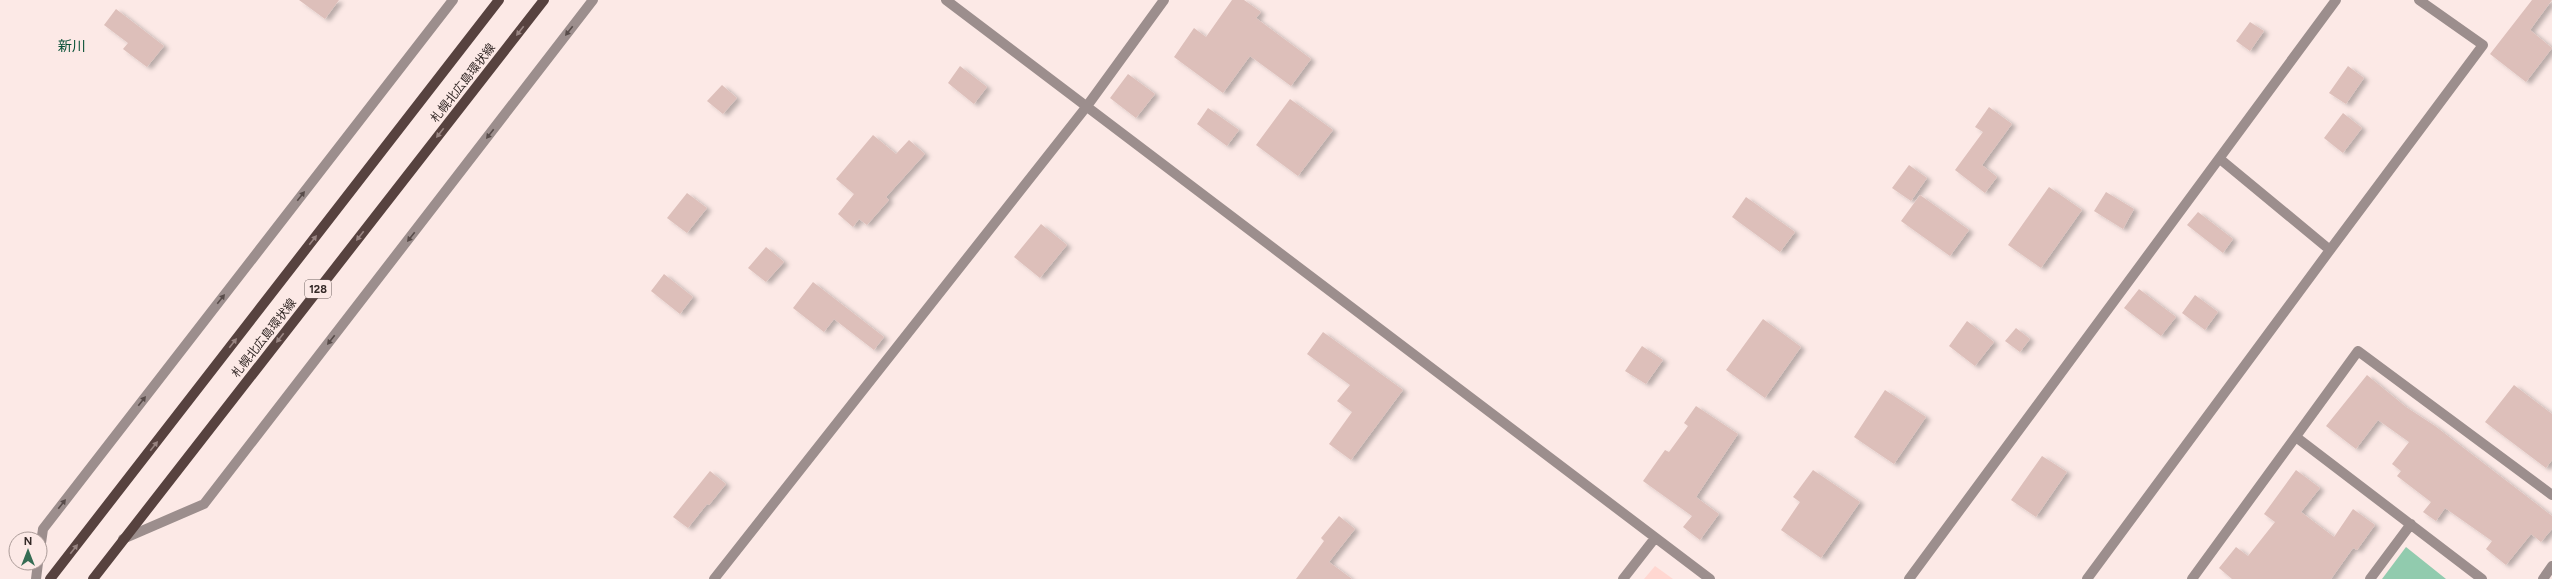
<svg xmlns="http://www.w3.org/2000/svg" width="2552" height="579" viewBox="0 0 2552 579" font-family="Figtree,'Noto Sans JP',sans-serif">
<defs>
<filter id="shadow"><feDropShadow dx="4.5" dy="2.5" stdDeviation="2" flood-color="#0004"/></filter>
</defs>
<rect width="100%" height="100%" fill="#fce9e6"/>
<path fill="#ffd7d1" d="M1655,566l18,13h-29z"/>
<path fill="#91cbae" d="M2406,547l40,32h-64z"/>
<path fill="#ddbfba" filter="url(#shadow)" d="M299,0h40l-14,19z
M1232,0h12l17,12 -5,6 55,41 -20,27 -41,-30 -27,37 -49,-36 20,-29 12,9z
M2532,0h20l-22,30 22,18 -26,34 -36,-28z
M116,9l48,37 -17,21 -24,-18 5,-6 -24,-18z
M2250,22l14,9 -14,20 -14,-10z
M960,66l27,21 -13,17 -26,-21z
M2348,66l16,12 -18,26 -17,-11z
M1128,74l27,20 -19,24 -26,-20z
M722,85l15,13 -14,16 -16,-13z
M1290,99l43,31 -35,46 -42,-31z
M1989,107l23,17 -30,41 15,12 -12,16 -30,-23 28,-38 -8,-5z
M1208,108l31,22 -12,16 -30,-22z
M2343,113l19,15 -19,25 -19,-15z
M873,135l23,19 13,-14 16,14 -39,43 3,3 -22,25 -8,-6 -6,8 -15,-13 16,-20 -18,-15z
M1909,165l18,13 -16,23 -19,-13z
M2049,187l33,23 -41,58 -33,-23z
M2106,192l28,17 -11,20 -29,-18z
M687,193l20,15 -20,25 -20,-15z
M1920,195l49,35 -19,26 -49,-35z
M1746,197l49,35 -15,20 -48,-35z
M2198,212l35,27 -10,14 -36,-28z
M1041,224l26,21 -27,33 -26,-21z
M766,247l18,15 -18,20 -18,-14z
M664,274l29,23 -13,17 -29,-23z
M813,282l71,55 -10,13 -40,-31 -10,13 -31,-24z
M2139,289l37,28 -15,19 -37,-28z
M2195,295l23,17 -13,18 -23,-17z
M1763,319l38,28 -36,51 -39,-28z
M1967,321l27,21 -19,24 -26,-20z
M2016,328l14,11 -10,13 -15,-11z
M1323,332l80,58 -52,70 -22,-16 23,-32 -15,-11 13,-16 -43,-31z
M1642,346l21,14 -17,24 -21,-13z
M2367,375l39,32 29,19 117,90v13l-11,13 -10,-8 -25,31 -20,-16 6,-8 -47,-33 -9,13 -13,-9 8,-10 -34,-26 4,-5 -9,-7 17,-22 -31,-22 -22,29 -30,-23z
M2514,385l38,29v46l-6,8 -61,-46z
M1885,390l41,27 -32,47 -40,-27z
M1696,406l42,28 -42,63 23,17 -19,26 -17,-13 9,-11 -49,-35 22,-31 4,2 19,-26 -4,-3z
M2042,456l25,16 -31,45 -25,-17z
M1813,470l47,32 -39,56 -40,-28 19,-28 -7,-5z
M2296,470l24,18 -19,24 33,25 19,-28 22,16 -18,25 -4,-2 -22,31h-99l-13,-11 17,-21 12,9 27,-34 -11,-8z
M710,471l16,13 -17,21 -2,-1 -19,24 -15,-11z
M1339,516l16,13 -26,33 23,17h-56l28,-38 -3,-3z"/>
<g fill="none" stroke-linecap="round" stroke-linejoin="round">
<path stroke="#9c8e8d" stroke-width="10" d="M946,0l764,579
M2330,250l153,-205 -64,-45
M2296,437l186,142
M123,539l81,-35 389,-504
M40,550l3,-21 410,-529
M36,579l2,-16
M714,579l373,-473 77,-106
M1623,579l32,-41
M1909,579l427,-579
M2087,579l243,-329 -110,-91
M2192,579l166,-228 194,144
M2370,579l41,-55
M2543,579l9,-13"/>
<path stroke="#57423f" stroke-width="10" d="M50,579l449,-579
M93,579l451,-579"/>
</g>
<defs><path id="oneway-solid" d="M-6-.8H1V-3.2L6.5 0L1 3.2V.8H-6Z"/></defs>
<g fill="#998582">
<use href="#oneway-solid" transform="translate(520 31) rotate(128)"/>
<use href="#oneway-solid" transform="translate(440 133) rotate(128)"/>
<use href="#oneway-solid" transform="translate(360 236) rotate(128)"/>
<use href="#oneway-solid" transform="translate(313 240) rotate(-52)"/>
<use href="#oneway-solid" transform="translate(280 338) rotate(128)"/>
<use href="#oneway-solid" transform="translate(233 343) rotate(-52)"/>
<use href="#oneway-solid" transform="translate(154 446) rotate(-52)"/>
<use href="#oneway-solid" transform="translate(74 549) rotate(-52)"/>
</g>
<g fill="#584c4a">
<use href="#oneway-solid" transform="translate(569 31) rotate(128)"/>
<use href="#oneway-solid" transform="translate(490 134) rotate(128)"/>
<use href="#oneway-solid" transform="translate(301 196) rotate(-52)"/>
<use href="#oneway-solid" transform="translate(411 237) rotate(128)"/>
<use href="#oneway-solid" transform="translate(221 299) rotate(-52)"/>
<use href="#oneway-solid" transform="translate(331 340) rotate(128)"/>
<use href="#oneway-solid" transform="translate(142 401) rotate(-52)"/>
<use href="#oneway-solid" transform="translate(62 504) rotate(-52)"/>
</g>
<g text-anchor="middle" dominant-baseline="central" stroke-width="3" stroke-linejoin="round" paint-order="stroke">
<rect fill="#fce9e6" stroke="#6f6260" stroke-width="1" x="305" y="280" width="26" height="18" rx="3"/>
<g font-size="11" font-weight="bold" fill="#332826">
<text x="318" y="289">128</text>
</g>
<g font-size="12" fill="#332826" stroke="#fce9e6">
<text transform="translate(463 83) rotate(-52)">札幌北広島環状線</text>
<text transform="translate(264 338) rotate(-52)">札幌北広島環状線</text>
</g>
<g font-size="14" fill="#085036" stroke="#fce9e6">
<text x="72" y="46">新川</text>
</g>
</g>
<g transform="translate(28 551)"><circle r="19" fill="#fce9e6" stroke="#ac9c99"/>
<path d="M0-3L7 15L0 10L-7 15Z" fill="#356c53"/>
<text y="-6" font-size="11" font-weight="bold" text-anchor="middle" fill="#332826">N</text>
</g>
</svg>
